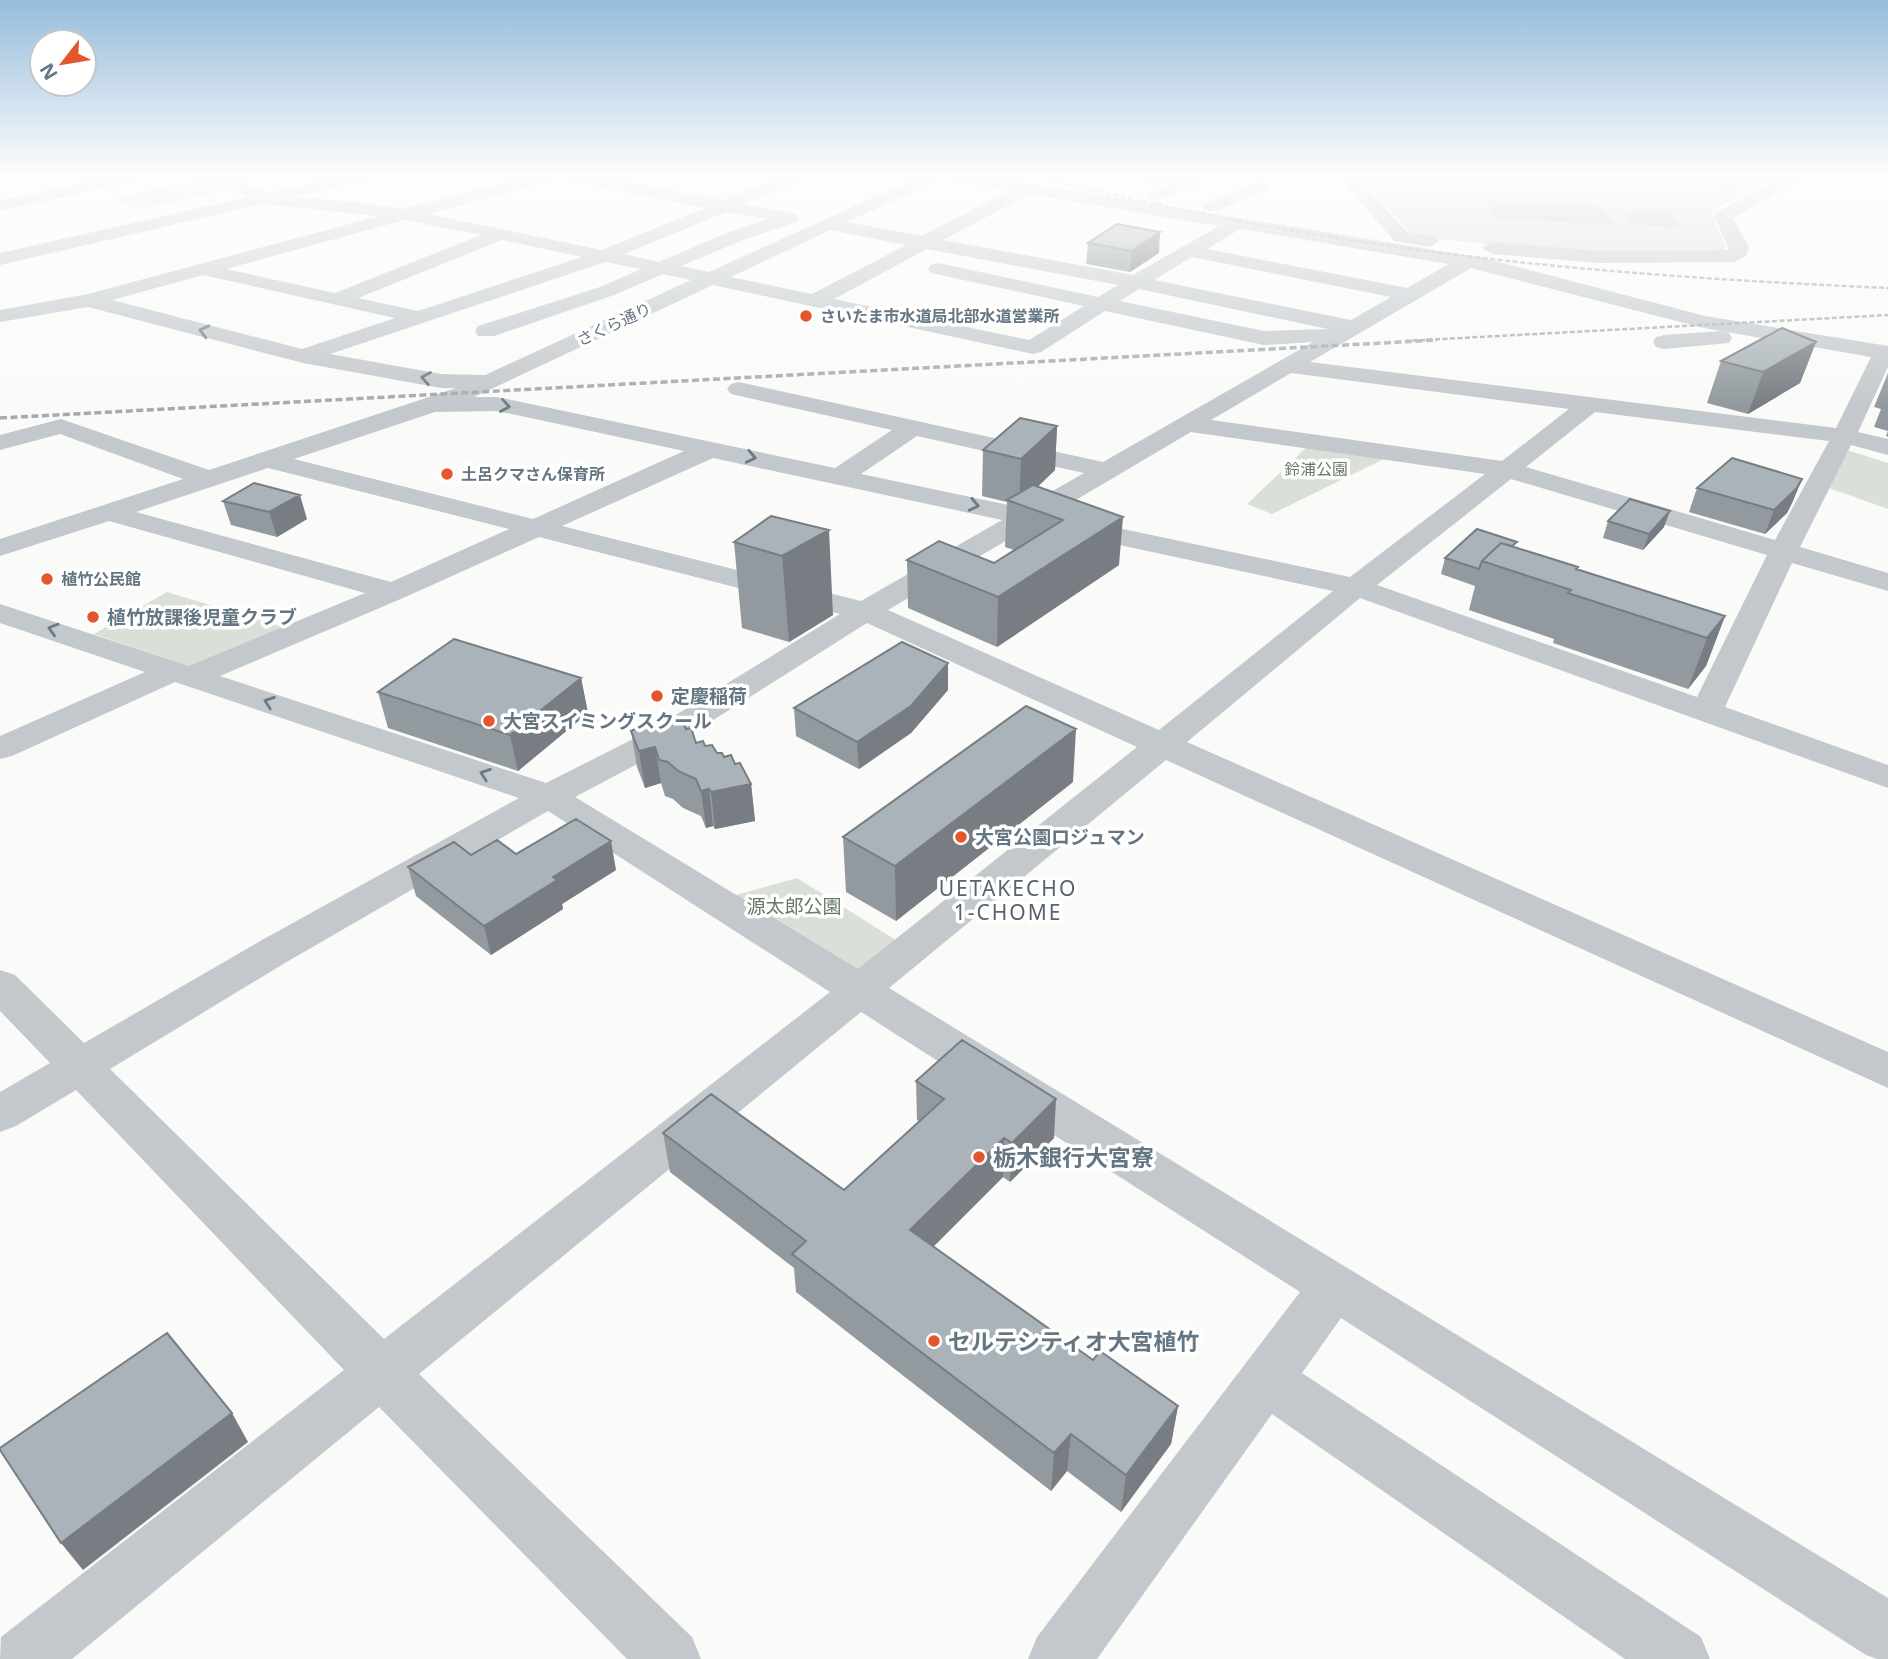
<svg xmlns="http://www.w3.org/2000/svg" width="1888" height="1659" viewBox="0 0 1888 1659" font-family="'Noto Sans','Noto Sans JP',sans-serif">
<rect width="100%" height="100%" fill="#fafaf8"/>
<path fill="#dadfd7" d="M212,176l24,13 -100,20 -21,-11z
M1358,176h423l-71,35 16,36 -5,4c-104,5 -204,-3 -307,-15z
M1308,446l82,10 -118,58 -25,-10z
M1847,450l41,13v46l-59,-21z
M167,592l122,37 -98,38 -97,-33z
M797,878l99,62 -38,30 -129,-73z"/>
<path fill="#bbc7cb" d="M1677,176h67l-13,16 -4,1z
M1489,201l114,6 9,18 -118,-7z
M1637,210l33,2 9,15 -33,-1 -17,-6 -4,-6z"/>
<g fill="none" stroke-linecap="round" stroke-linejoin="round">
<path fill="#c3c8cc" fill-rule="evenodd" d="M110,176h30l-2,4 -138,31v-10z
M213,176h20l33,17 75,-17h30l-2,4 -75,17 71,6 39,6 124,-33h27l-2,4 -125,34 174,36 103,-42 -133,-27 -8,-5h33l125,24 59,-24h22l-2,4 -58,24 53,10 3,4 -3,4 -53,18 -62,26 28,6 211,-96h21l-2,4 -92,42 75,14 88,-46 -56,-9 -8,-5h38l500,82 221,58 183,30v21l-30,65 30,7v16l-37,-10 -51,102 88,26v18l-96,-28 -67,144 163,58v23l-528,-190 -173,144 701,310v36l-722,-328 -277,228 999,610v61h-11l-11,-4 -525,-337 -39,55 399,264 9,22h-85l-353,-245 -175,245h-69l9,-22 263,-345 -439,-280 -442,362 273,263 9,22h-74l-248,-252 -307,252h-72l1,-22 343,-267 -268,-280 -60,36 -16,6v-40l50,-29 -50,-52v-41l15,5 69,68 178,-103 257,-142 -344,-116 -163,74 -12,3v-23l145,-64 -145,-49v-19l189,62 176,-73 -256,-72 -109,35v-17l183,-60 -123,-45 -60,16v-15l61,-16 148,51 247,-82h-15l-138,-25 -215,-56 -88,15v-12l88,-16 291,-78 -117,-12 -262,61v-12l248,-56zM1029,194l190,32 -86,49 -190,-35zM726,212l42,7 -39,13 -70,30 -35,-8zM404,220l77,15 -146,58 -109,-24zM1240,229l209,35 -42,24 -200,-39zM830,230l76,15 -94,49 -81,-17zM502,240l80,17 -164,54 -60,-13zM927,249l191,36 -20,12 -160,-34 -7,2 -3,4 3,4 153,33 -55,34 -195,-41zM1192,257l199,40 -40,23 -197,-40zM605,262l36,7 -41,18 -122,39 -3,5 3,5h16l120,-41 49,-21 28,6 -206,95 -44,-1 -111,-20zM1471,268l233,60 167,29 -35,71 -526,-66zM203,275l192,43 -93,31 -190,-49zM713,285l320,69 8,-2 64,-41 159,34 49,-3 -210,120 -364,-80 -8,2 -4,5 4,5 161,36 -57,38 -338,-71h-23zM1139,289l189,40 -64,2 -144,-30zM1291,373l278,36 -67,52 -291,-41zM497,411l187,40 -151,68 -239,-60 141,-47zM1595,412l234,29 -54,99 -249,-73zM1191,432l294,42 -135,103 -298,-63zM917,436l167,37 -61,35 -162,-34zM713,458l289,62 -141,81 -299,-75zM268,468l241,61 -118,53 -255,-70zM1511,479l256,76 -70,142 -320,-112zM1031,526l302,65 -174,139 -271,-120zM539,537l301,77 -187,115 -107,54 -326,-107 183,-78zM867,623l270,124 -279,222 -283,-172 102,-54zM548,811l282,181 -446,347 -274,-270 180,-109z
M1136,176h54l8,5 -2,4 -40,16 -9,-5 22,-12 -25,-3z
M1339,176h17l51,56 30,5 2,4 -9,6 -36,-6z
M1787,176h21l-75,42 16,29 -3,9 -12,6 -135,1 -107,-9 -10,-6 10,-6 107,9 130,-1 -15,-34 3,-4z
M1259,181l6,1 3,4 -3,4 -48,21h-12l-3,-4 3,-4z
M1721,331l8,2 3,5 -3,5 -65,6 -8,-2 -3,-5 3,-5 8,-2z"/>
<path stroke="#a2aab0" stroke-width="2.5" stroke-dasharray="5 2.5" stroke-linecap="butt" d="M1033,176c105,25 210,48 317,64 178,28 358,40 538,48
M1405,341l483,-26"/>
<path stroke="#a2aab0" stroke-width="3.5" stroke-dasharray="7 3.5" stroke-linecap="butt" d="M0,418l1437,-78"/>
</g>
<path fill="#929a9f" d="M1088,243l71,10 -29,19 -44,-8z
M1816,342l-16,41 -52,31 -41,-11 14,-42z
M1888,373v64l-2,-1 2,-5 -14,-4 7,-18 -7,-2z
M1057,426l-2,44 -17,16 81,79 -122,82 -89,-39 -1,-48 87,3 20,-13 -9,-3 2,-45 -25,-6 1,-46z
M1802,479l-10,24 -5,10 -22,21 -76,-22 8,-24z
M223,501l84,18 -30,18 -46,-12z
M771,516l62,99 -44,27 -47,-14 -8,-86z
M1608,521l56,6 -21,23 -40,-12z
M1515,547l63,20 -1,2 148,47 -19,50 -18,23 -135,-46 1,-4 -85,-29 6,-24 -34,-12 4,-16z
M948,663v27l-37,43 -52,36 -63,-33 -2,-28z
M581,678l7,35 -70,58 -130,-43 -10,-36z
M686,729l10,14 9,3 30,18 16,20 4,37 -40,8 -2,-3 -7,2 -5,-12 -18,-8 -10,-9 -8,-3 -4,-13 -16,5 -8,-21 -6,-36z
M1073,782l-177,139 -50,-29 -3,-55z
M516,854l100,16 -54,34 1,5 -72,46 -75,-59 -8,-29 63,-12z
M916,1081l138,57 -44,44 -7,-5 -70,70 160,113 85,46 -7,38 -50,68 -54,-41 -16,20 -255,-199 -2,-24 -124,-96 -7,-39 181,57 75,-69 -2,-1z"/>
<path fill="#777d82" d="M1160,232l-1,21 -29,19 2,-21z
M1816,342l-16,41 -52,31 15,-42z
M1057,426l-2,44 -36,35 2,-46z
M1802,479l-10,24 -5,10 -22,21 9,-24z
M300,495l7,24 -30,18 -8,-25z
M1670,511l-6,16 -21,23 6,-16z
M1123,517l-4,48 -122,82 1,-50z
M829,530l4,85 -44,27 -7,-86z
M1725,616l-19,50 -18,23 19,-51z
M948,663v27l-37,43 -52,36 -2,-27z
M581,678l7,35 -70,58 -8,-36z
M1076,729l-3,53 -177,139 -1,-55z
M655,747l6,36 -16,5 -6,-37z
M751,784l4,37 -40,8 -4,-37z
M709,789l4,37 -7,2 -5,-37z
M611,841l5,29 -54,34 1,5 -72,46 -7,-29 69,-49z
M1056,1099l-2,39 -44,44 2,-39z
M1004,1138l-1,39 -92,92 -1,-39z
M1178,1406l-7,38 -50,68 5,-37z
M232,1413l16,29 -165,128 -22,-27z
M1071,1434l-4,37 -16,20 3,-38z"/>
<path fill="#aab3b9" stroke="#777d82" stroke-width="2" d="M1117,224l43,8 -28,19 -44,-8z
M1782,328l34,14 -53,30 -42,-11z
M1020,418l37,8 -36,33 -38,-9z
M1732,458l70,21 -6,10 -22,21 -77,-22z
M254,483l46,12 -31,17 -46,-11z
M1033,485l90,32 -125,80 -91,-37 32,-19 55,22 69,-43 -56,-20z
M1630,499l40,12 -21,23 -41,-13z
M771,516l58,14 -47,26 -48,-14z
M1477,529l40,13 -5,4 -11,-3 -19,18 -3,8 -34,-11z
M1501,543l77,24 -2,2 149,47 -18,22 -139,-45 3,-3 -89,-29z
M454,639l127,39 -71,57 -132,-43z
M902,642l46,21 -37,43 -54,36 -63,-34z
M1026,706l50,23 -181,137 -52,-29z
M669,715l13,6 4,8 5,-1 5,15 7,-2 2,5 7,-1 5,8h5l2,4 7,-2 4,9 5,-1 11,21 -40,8 -2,-3 -8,2 -5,-12 -18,-8 -10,-9 -9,-2 -4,-13 -16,4 -8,-20 28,-14z
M576,819l35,22 -58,36 4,3 -73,46 -76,-59 46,-25 17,13 26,-15 19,14z
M962,1040l94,59 -44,44 -8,-5 -94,92 183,130 7,-9 78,55 -52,69 -55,-41 -17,19 -262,-199 14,-13 -143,-108 48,-39 133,96 100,-91 -28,-18z
M167,1333l65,80 -171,130 -61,-93v-2z"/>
<defs><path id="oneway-chevron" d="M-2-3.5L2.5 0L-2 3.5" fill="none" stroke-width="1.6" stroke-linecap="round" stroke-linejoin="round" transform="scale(1.75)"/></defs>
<g stroke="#6a7a87">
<use href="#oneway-chevron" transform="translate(204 331) rotate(-166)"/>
<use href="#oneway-chevron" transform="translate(426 378) rotate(-170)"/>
<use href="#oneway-chevron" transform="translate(505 406) rotate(10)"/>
<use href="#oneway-chevron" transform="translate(751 457) rotate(12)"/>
<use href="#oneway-chevron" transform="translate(974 505) rotate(12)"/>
<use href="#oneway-chevron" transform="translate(53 629) rotate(-163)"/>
<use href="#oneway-chevron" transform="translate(269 702) rotate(-161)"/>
<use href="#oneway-chevron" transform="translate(485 774) rotate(-161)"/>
</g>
<linearGradient id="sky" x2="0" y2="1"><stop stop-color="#96bcdc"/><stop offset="0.43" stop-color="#fdfdfc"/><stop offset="1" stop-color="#fdfdfc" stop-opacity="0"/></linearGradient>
<rect width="1888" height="408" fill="url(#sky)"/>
<g fill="#e4572e" stroke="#fff" stroke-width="2.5">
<circle cx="806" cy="316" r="7"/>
<circle cx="447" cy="474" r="7"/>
<circle cx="47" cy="579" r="7"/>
<circle cx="93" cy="617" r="7"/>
<circle cx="657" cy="696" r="7"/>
<circle cx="489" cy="721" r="7"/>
<circle cx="961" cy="837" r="7"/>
<circle cx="979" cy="1157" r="7"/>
<circle cx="934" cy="1341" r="7"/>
</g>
<g text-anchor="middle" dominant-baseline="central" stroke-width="7" stroke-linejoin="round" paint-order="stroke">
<g font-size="16" font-weight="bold" fill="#657683" stroke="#fff" text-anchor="start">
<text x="820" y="316">さいたま市水道局北部水道営業所</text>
<text x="461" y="474">土呂クマさん保育所</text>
<text x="61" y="579">植竹公民館</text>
</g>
<g font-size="16" fill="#657683" stroke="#fff">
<text transform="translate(614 324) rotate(-25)">さくら通り</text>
</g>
<g font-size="16" fill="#687a64" stroke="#fff">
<text x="1316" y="469">鈴浦公園</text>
</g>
<g font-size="19" font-weight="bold" fill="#657683" stroke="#fff" text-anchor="start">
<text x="107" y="617">植竹放課後児童クラブ</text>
<text x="671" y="696">定慶稲荷</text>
<text x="503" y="721">大宮スイミングスクール</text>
<text x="975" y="837">大宮公園ロジュマン</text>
</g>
<g font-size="19" fill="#687a64" stroke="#fff">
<text x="794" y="906">源太郎公園</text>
</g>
<g font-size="21" letter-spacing="2" fill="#57646e" stroke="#fff">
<text x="1008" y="888">UETAKECHO<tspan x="1008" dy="24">1-CHOME</tspan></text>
</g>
<g font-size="23" font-weight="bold" fill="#657683" stroke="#fff" text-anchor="start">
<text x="993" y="1157">栃木銀行大宮寮</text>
<text x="948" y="1341">セルテシティオ大宮植竹</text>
</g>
</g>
<g transform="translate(63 63) rotate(239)"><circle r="33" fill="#ffffff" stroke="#c1c8cd" stroke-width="2"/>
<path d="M0-5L12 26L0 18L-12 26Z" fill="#e4572e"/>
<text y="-10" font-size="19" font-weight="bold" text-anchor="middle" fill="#657683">N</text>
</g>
</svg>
